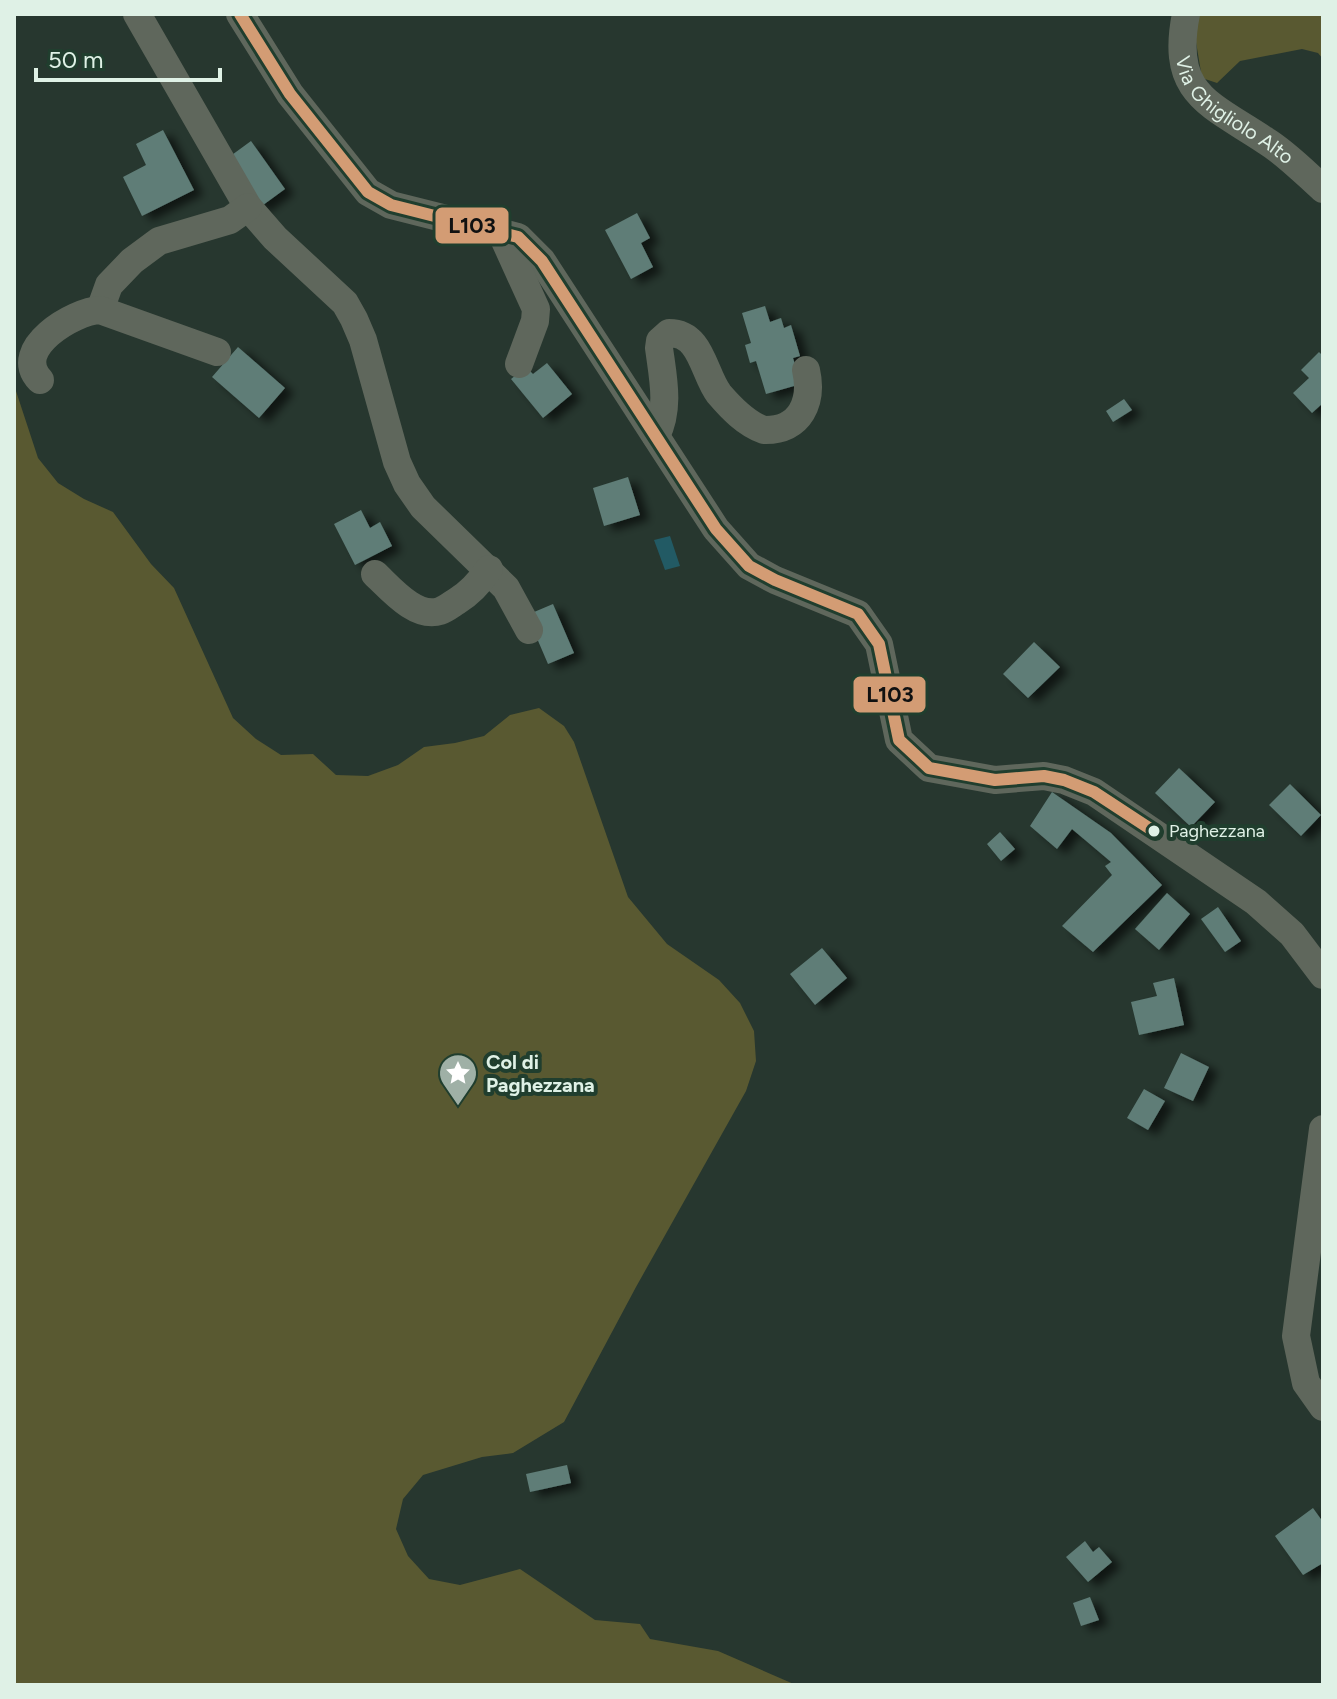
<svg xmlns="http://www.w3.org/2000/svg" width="1337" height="1699" viewBox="0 0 1337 1699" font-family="Figtree,sans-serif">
<defs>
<filter id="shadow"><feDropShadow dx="9" dy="5" stdDeviation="4" flood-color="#0009"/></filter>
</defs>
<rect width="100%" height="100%" fill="#27372f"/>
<path fill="#595931" d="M1195,14h128v45l-5,-6 -16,-4 -62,12 -23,22 -15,-5 -10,-60z
M14,385l24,73 20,25 26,16 29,13 38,52 23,24 59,130 23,21 25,16 32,-1 23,21 32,1 30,-11 26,-18 31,-4 29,-7 26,-21 29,-7 25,18 10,16 54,155 39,47 52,36 21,23 14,28 2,30 -10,30 -110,196 -72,135 -51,31 -31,4 -59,18 -20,24 -7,30 12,27 21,23 31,6 60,-16 75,51 45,4 10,15 68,12 78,34h-782z"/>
<path fill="#225a64" d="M670,536l10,30 -15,4 -11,-30z"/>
<path fill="#5f7d77" filter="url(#shadow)" d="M163,130l31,60 -52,26 -19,-39 23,-12 -10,-21z
M251,141l34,48 -26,19 -34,-48z
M637,213l13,25 -9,5 12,24 -22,12 -26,-49z
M765,306l5,16 11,-4 3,10 7,-3 9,31 -7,2 8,26 -35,10 -10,-33 -6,2 -5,-18 6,-2 -9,-30z
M238,347l47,41 -26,30 -47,-41z
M1319,352l4,4v47l-11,10 -19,-20 16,-15 -8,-8z
M547,363l25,31 -29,24 -32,-39 15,-12 7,7z
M1124,399l8,11 -19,12 -7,-11z
M628,477l12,38 -36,11 -11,-38z
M361,510l9,18 10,-6 12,24 -37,19 -21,-41z
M553,604l21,49 -26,11 -21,-49z
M1034,642l26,25 -32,31 -25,-24z
M1179,768l36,34 -24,25 -36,-34z
M1290,784l31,31 -20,21 -32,-31z
M1052,792l59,41 51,52 -69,67 -31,-26 50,-51 -7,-9 6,-4 -39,-33 -15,20 -27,-23z
M1000,832l15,17 -14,12 -14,-17z
M1167,893l23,21 -31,36 -24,-21z
M1218,907l23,34 -16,11 -24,-33z
M822,948l25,30 -32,27 -25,-31z
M1174,978l10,47 -45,10 -8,-33 26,-6 -4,-13z
M1181,1053l28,14 -16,34 -29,-13z
M1144,1089l21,12 -17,29 -21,-12z
M567,1465l4,18 -41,9 -4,-18z
M1313,1508l10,14v41l-20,12 -28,-39z
M1085,1541l8,11 6,-5 13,15 -24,20 -22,-25z
M1090,1597l9,23 -18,6 -8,-23z"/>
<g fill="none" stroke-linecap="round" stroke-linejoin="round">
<g stroke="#5f675c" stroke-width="28">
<path d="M137,14l111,193 27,31 70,65 9,16 9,21 34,122 10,22 16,23 83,81 23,42"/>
<path d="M240,14l50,80 78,98 23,13 127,32 24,24 174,268 33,37 26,14 83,34 21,30 20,96 30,28 66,12 49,-4 20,4 30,12 162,110 36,32 31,41"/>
<path id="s1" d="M1186,14c-16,80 23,89 80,127 21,13 39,32 57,48"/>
<path d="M501,232l35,77 -1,12 -16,43"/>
<path d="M100,310l9,-25 23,-24 27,-20 71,-21 18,-13"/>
<path d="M40,380c-30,-31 34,-69 60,-70l117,42"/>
<path d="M656,436c14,-28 7,-58 3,-88l1,-7 9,-8c33,0 34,40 50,61 12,14 27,30 45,36 37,1 49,-29 42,-60"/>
<path d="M375,574c16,15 41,45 65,37 6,-2 12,-7 17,-10 13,-8 23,-19 32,-32"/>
<path d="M1323,1129l-27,207 10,47 17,24"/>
</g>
<g stroke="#203e2e" stroke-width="18">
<path id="bus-1" d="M240,14l50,80 78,98 23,13 127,32 24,24 174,268 33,37 26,14 83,34 21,30 20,96 30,28 66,12 49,-4 20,4 30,12 61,40"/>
</g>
<use href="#bus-1" stroke="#d39c74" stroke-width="12"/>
</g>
<defs>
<g id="sight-pin" transform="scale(2)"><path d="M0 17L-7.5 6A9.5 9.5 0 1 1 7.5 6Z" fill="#9fb0a6" stroke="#203e2e"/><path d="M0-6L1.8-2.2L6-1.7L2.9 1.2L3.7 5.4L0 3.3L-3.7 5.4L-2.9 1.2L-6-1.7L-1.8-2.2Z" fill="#fff"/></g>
</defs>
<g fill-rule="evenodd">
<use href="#sight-pin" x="458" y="1073"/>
</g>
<circle fill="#dff1e6" stroke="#203e2e" stroke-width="3" cx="1154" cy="831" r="7"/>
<g text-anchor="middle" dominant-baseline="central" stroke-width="8" stroke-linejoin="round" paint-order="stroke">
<g font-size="18" fill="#dff1e6" stroke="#203e2e" text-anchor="start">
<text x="1169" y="831">Paghezzana</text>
</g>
<g font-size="20" fill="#dff1e6" stroke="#203e2e">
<text stroke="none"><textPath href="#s1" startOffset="120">Via Ghigliolo Alto</textPath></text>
</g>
<g font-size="20" font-weight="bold" fill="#dff1e6" stroke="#203e2e" text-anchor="start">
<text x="486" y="1062">Col di<tspan x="486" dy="23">Paghezzana</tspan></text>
</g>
</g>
<g stroke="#203e2e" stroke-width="3">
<rect x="434" y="206" width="76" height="39" rx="8" fill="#d39c74"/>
<rect x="852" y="675" width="75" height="39" rx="8" fill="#d39c74"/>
</g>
<g font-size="22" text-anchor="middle" font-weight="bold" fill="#111">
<text x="472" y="233">L103</text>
<text x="890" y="702">L103</text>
</g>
<rect width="1337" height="1699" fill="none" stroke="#dff1e6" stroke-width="32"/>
<path d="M36 68v12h184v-12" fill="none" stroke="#dff1e6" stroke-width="4"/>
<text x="48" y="68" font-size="24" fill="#dff1e6" stroke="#203e2e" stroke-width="6" paint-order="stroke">50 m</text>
</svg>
